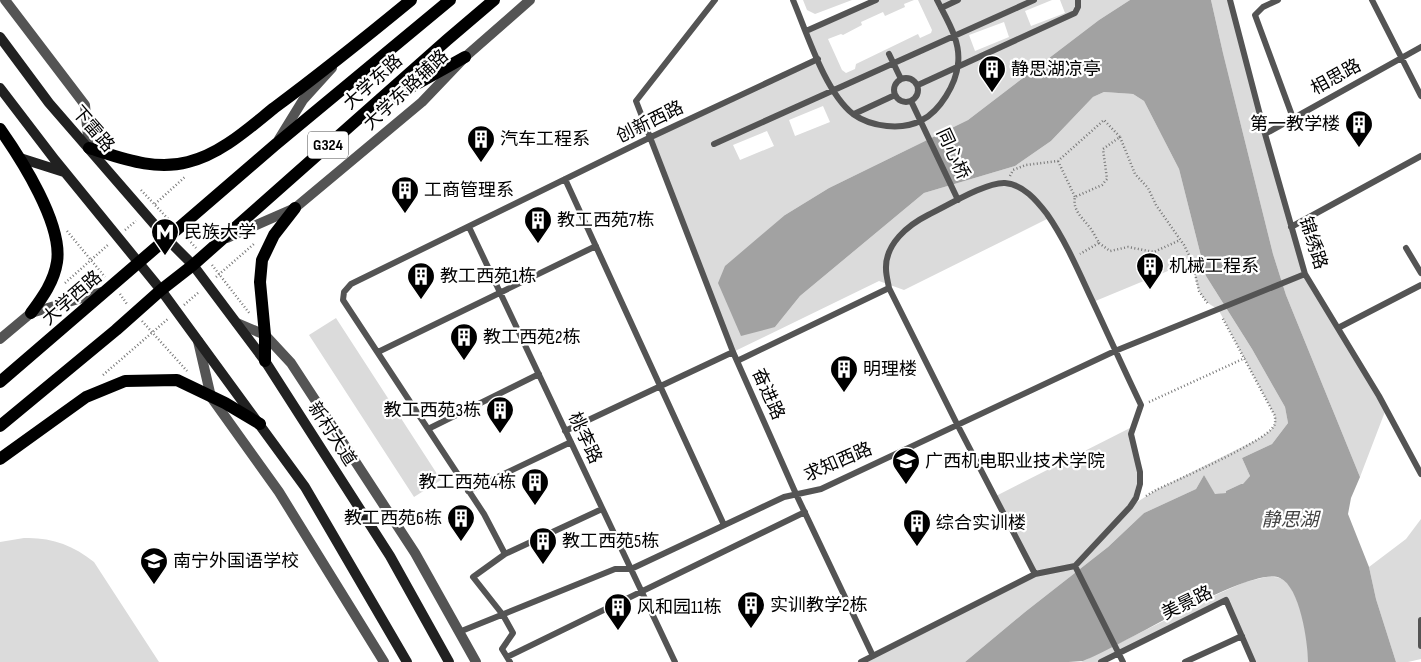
<svg xmlns="http://www.w3.org/2000/svg" width="1421" height="662" viewBox="0 0 1421 662" font-family="'Sofia Sans Condensed','Noto Sans SC',sans-serif">
<rect width="100%" height="100%" fill="#fff"/>
<path fill="#dbdbdb" fill-rule="evenodd" d="M803,0h49l-37,14 -8,-4z
M876,0h38l-10,4 1,3 -20,9 -2,-4 -22,10 1,3 -19,10 -2,-1 -13,5 14,31 4,3 9,-4 1,-5 62,-30 2,4 11,-5 1,-3 -14,-30h134l-27,11 6,15 34,-13 -5,-13h70l-31,20 -131,100 -139,68 -44,27 -10,112 25,-31 124,-103 91,-27 36,-25 42,-44 11,-5 29,2 11,7 35,68 27,107 46,73 33,58 3,16 -16,21 -30,14 8,18 -7,9 -2,-1 -15,7v2l-11,2 -11,-20 -8,14 -52,24 -36,34 -83,65 -60,50h-104l173,-88 -40,-77 138,-70 8,45 -9,34 25,-16 104,-52c9,-6 16,-10 15,-22l-57,-107c-21,-10 -22,-27 -26,-48l-99,41 -44,-84 -145,72 -25,-9 -146,71 -82,-215 166,-78 -11,-28zM1004,22l5,15 -34,14 -6,-16zM823,106l7,16 -35,14 -6,-16zM767,131l7,15 -34,14 -7,-15z
M1211,0h19l75,274 81,135 -26,68 -74,-182 -13,-41 -50,-201z
M336,318l105,162 -27,17 -105,-162z
M1421,519v140l-13,3h-12l-20,-63 -7,-32 37,-28z
M24,538c27,-1 49,7 70,24l65,100h-159v-120z
M1266,577c7,0 13,-1 19,4 16,14 24,60 23,81h-55l-27,-62 -125,62h-20l139,-69 25,-11z"/>
<path fill="#a2a2a2" d="M1130,0h81l12,53 50,201 13,41 74,182 -9,21 -3,16 21,53 7,32 20,63h-88c0,-20 -8,-75 -28,-84 -30,-13 -160,70 -197,83 -8,1 -21,1 -30,1 -29,0 -58,0 -88,0l60,-50 83,-65 36,-34 52,-24 8,-14 11,19 11,-1v-2l15,-7h2l7,-8 -8,-18 30,-14 16,-21 -3,-16 -33,-58 -46,-73 -27,-107 -35,-68 -11,-7 -29,-2 -11,5 -42,44 -36,25 -91,27 -124,103 -25,31 -34,9 -23,-53 7,-17 60,-51 44,-27 139,-68 131,-100z"/>
<g fill="none" stroke-linecap="round" stroke-linejoin="round">
<path stroke="#767676" stroke-width="2.5" stroke-dasharray="1 2.5" stroke-linecap="butt" d="M1120,137l15,37 13,14 8,17 28,40 8,16 7,30 9,13
M1058,161l17,36
M1010,176l3,-6 13,-5 32,-4 46,-41 16,17 -17,12 4,30 -5,6 -27,12c-3,14 9,22 16,32 3,5 6,10 8,14l-19,11
M141,190l29,31
M155,204l31,-28
M125,230l11,-9
M67,231l38,46
M186,237l10,11
M1099,243l11,8 18,-4 26,5 26,-12
M212,265l38,49
M216,277l39,-34
M65,283l44,-39
M120,294l7,10
M184,305l15,-13
M142,321l45,50
M103,375l66,-57
M1149,402l96,-44
M1146,496l10,-6c21,-10 108,-48 117,-63 3,-3 2,-7 2,-11l-53,-99"/>
<path stroke="#545454" stroke-width="6" d="M715,0l-79,101 97,251 63,142 77,162
M793,0c14,33 32,92 60,114 18,13 49,17 69,6 18,-9 34,-36 36,-56 3,-23 -11,-44 -21,-64
M1230,0l35,134 40,140 74,122 42,78
M1278,0l-15,7 -8,8 38,103
M1372,0l49,96
M941,8l17,-8
M806,31l70,-31
M889,54l12,25
M894 90a12 12 0 1 1 24 0a12 12 0 1 1-24 0Z
M918,85l157,-72 3,-6v-7
M911,101l47,99
M854,114l41,-19
M1265,134l156,-87
M714,144l320,-144
M565,179l159,346
M469,227l206,435
M1291,227l130,-71
M1406,248l15,25
M1338,328l83,-43
M378,352l218,-106
M737,361l152,-73 68,136 78,150
M428,429l111,-55
M565,431l168,-79
M468,491l103,-49
M505,554l97,-45
M1075,566l48,96
M1421,620v26
M459,632l156,-63h16l153,-72 37,-8 294,-138 190,-77
M507,657l298,-145
M510,662l-8,-13 11,-16 -10,-18 -30,-38 32,-23 -21,-40 -141,-214 1,-8 7,-8 300,-147 167,-78
M861,662l174,-88 40,-8 55,-59 6,-9 4,-14v-12l-9,-38 10,-29c-17,-35 -33,-71 -50,-107 -13,-28 -26,-58 -44,-84 -10,-13 -24,-30 -42,-31 -19,-1 -58,23 -77,32 -20,10 -43,29 -42,54 0,6 2,13 3,19
M1101,662l125,-62 27,62
M1185,662l57,-26"/>
<path stroke="#545454" stroke-width="10" d="M5,0l80,105 4,43
M237,323l28,12 26,28 124,190 61,109
M198,341l13,56 68,95 105,170"/>
<path stroke="#545454" stroke-width="10" d="M279,139l24,-39 29,-32
M227,238l68,-30 127,-106 43,-45 65,-57
M0,339l31,-26 71,-21"/>
<path stroke="#212121" stroke-width="10" d="M0,37l49,66 118,136 26,26 72,96 125,195 59,106
M0,88l55,72 106,130 144,197 102,175
M20,158l44,14"/>
<path stroke="#000" stroke-width="12" d="M386,101l79,-44
M0,129c21,30 63,95 57,133 -3,20 -15,36 -26,51
M89,148c33,10 65,23 99,14 33,-8 61,-34 86,-54 47,-35 92,-71 137,-108
M265,361v-26l-5,-53 2,-22 12,-25 21,-27
M0,382l275,-237 175,-145
M0,426l116,-96 45,-40 32,-25 254,-225 47,-40
M0,459l86,-62 39,-16 52,-1 48,23 35,21"/>
</g>
<defs>
<g id="building-pin" transform="scale(1.4375)"><path d="M0 17L-7.5 6A9.5 9.5 0 1 1 7.5 6Z" fill="#000" stroke="#fff"/><path d="M-4-6H4V6H1V3H-1V6H-4ZM-2.5-4.3h1.7v1.8h-1.7ZM.8-4.3h1.7v1.8H.8ZM-2.5-1h1.7V.8h-1.7ZM.8-1h1.7V.8H.8Z" fill="#fff"/></g>
<g id="metro-pin" transform="scale(1.4375)"><path d="M0 17L-7.5 6A9.5 9.5 0 1 1 7.5 6Z" fill="#000" stroke="#fff"/><path d="M-5.5 5V-5H-3L0 0L3-5H5.5V5H3V-.5L0 4L-3-.5V5Z" fill="#fff"/></g>
<g id="university-pin" transform="scale(1.4375)"><path d="M0 17L-7.5 6A9.5 9.5 0 1 1 7.5 6Z" fill="#000" stroke="#fff"/><path d="M0-5L7-2L0 1L-7-2ZM-4 1L0 2.5L4 1V4Q0 6-4 4Z" fill="#fff"/></g>
<g id="school-pin" transform="scale(1.4375)"><path d="M0 17L-7.5 6A9.5 9.5 0 1 1 7.5 6Z" fill="#000" stroke="#fff"/><path d="M0-5L7-2L0 1L-7-2ZM-4 1L0 2.5L4 1V4Q0 6-4 4Z" fill="#fff"/></g>
</defs>
<g fill-rule="evenodd">
<use href="#building-pin" x="992" y="69"/>
<use href="#building-pin" x="1359" y="124"/>
<use href="#building-pin" x="481" y="139"/>
<use href="#building-pin" x="405" y="190"/>
<use href="#building-pin" x="538" y="220"/>
<use href="#metro-pin" x="165" y="232"/>
<use href="#building-pin" x="1150" y="266"/>
<use href="#building-pin" x="421" y="276"/>
<use href="#building-pin" x="464" y="337"/>
<use href="#building-pin" x="844" y="369"/>
<use href="#building-pin" x="500" y="410"/>
<use href="#university-pin" x="906" y="461"/>
<use href="#building-pin" x="535" y="482"/>
<use href="#building-pin" x="461" y="518"/>
<use href="#building-pin" x="917" y="523"/>
<use href="#building-pin" x="543" y="541"/>
<use href="#school-pin" x="154" y="561"/>
<use href="#building-pin" x="751" y="605"/>
<use href="#building-pin" x="618" y="607"/>
</g>
<g text-anchor="middle" dominant-baseline="central" stroke-width="4.5" stroke-linejoin="round" paint-order="stroke">
<rect fill="#fff" stroke="#4c4c4c" stroke-width="1" x="308" y="131.5" width="40" height="27" rx="4"/>
<g font-size="16" font-weight="bold" fill="#000">
<text x="328" y="145">G324</text>
</g>
<g font-size="18" fill="#000" stroke="#fff" text-anchor="start">
<text x="1011" y="69">静思湖凉亭</text>
<text x="1340" y="124" text-anchor="end">第一教学楼</text>
<text x="500" y="139">汽车工程系</text>
<text x="424" y="190">工商管理系</text>
<text x="557" y="220">教工西苑7栋</text>
<text x="184" y="232">民族大学</text>
<text x="1169" y="266">机械工程系</text>
<text x="440" y="276">教工西苑1栋</text>
<text x="483" y="337">教工西苑2栋</text>
<text x="863" y="369">明理楼</text>
<text x="481" y="410" text-anchor="end">教工西苑3栋</text>
<text x="925" y="461">广西机电职业技术学院</text>
<text x="516" y="482" text-anchor="end">教工西苑4栋</text>
<text x="442" y="518" text-anchor="end">教工西苑6栋</text>
<text x="936" y="523">综合实训楼</text>
<text x="562" y="541">教工西苑5栋</text>
<text x="173" y="561">南宁外国语学校</text>
<text x="770" y="605">实训教学2栋</text>
<text x="637" y="607">风和园11栋</text>
</g>
<g font-size="18" fill="#000" stroke="#fff">
<text transform="translate(1336 77) rotate(-29)">相思路</text>
<text transform="translate(373 82) rotate(-42)">大学东路</text>
<text transform="translate(406 90) rotate(-43)">大学东路辅路</text>
<text transform="translate(650 122) rotate(-26)">创新西路</text>
<text transform="translate(93 129) rotate(49)">下雷路</text>
<text transform="translate(953 154) rotate(65)">同心桥</text>
<text transform="translate(1313 243) rotate(72)">锦绣路</text>
<text transform="translate(72 298) rotate(-41)">大学西路</text>
<text transform="translate(768 394) rotate(66)">奋进路</text>
<text transform="translate(332 434) rotate(57)">新村大道</text>
<text transform="translate(585 438) rotate(65)">桃李路</text>
<text transform="translate(838 462) rotate(-23)">求知西路</text>
<text transform="translate(1187 603) rotate(-26)">美景路</text>
</g>
<g font-size="19" font-style="italic" fill="#434343" stroke="#fff">
<text x="1290" y="520">静思湖</text>
</g>
</g>
</svg>
